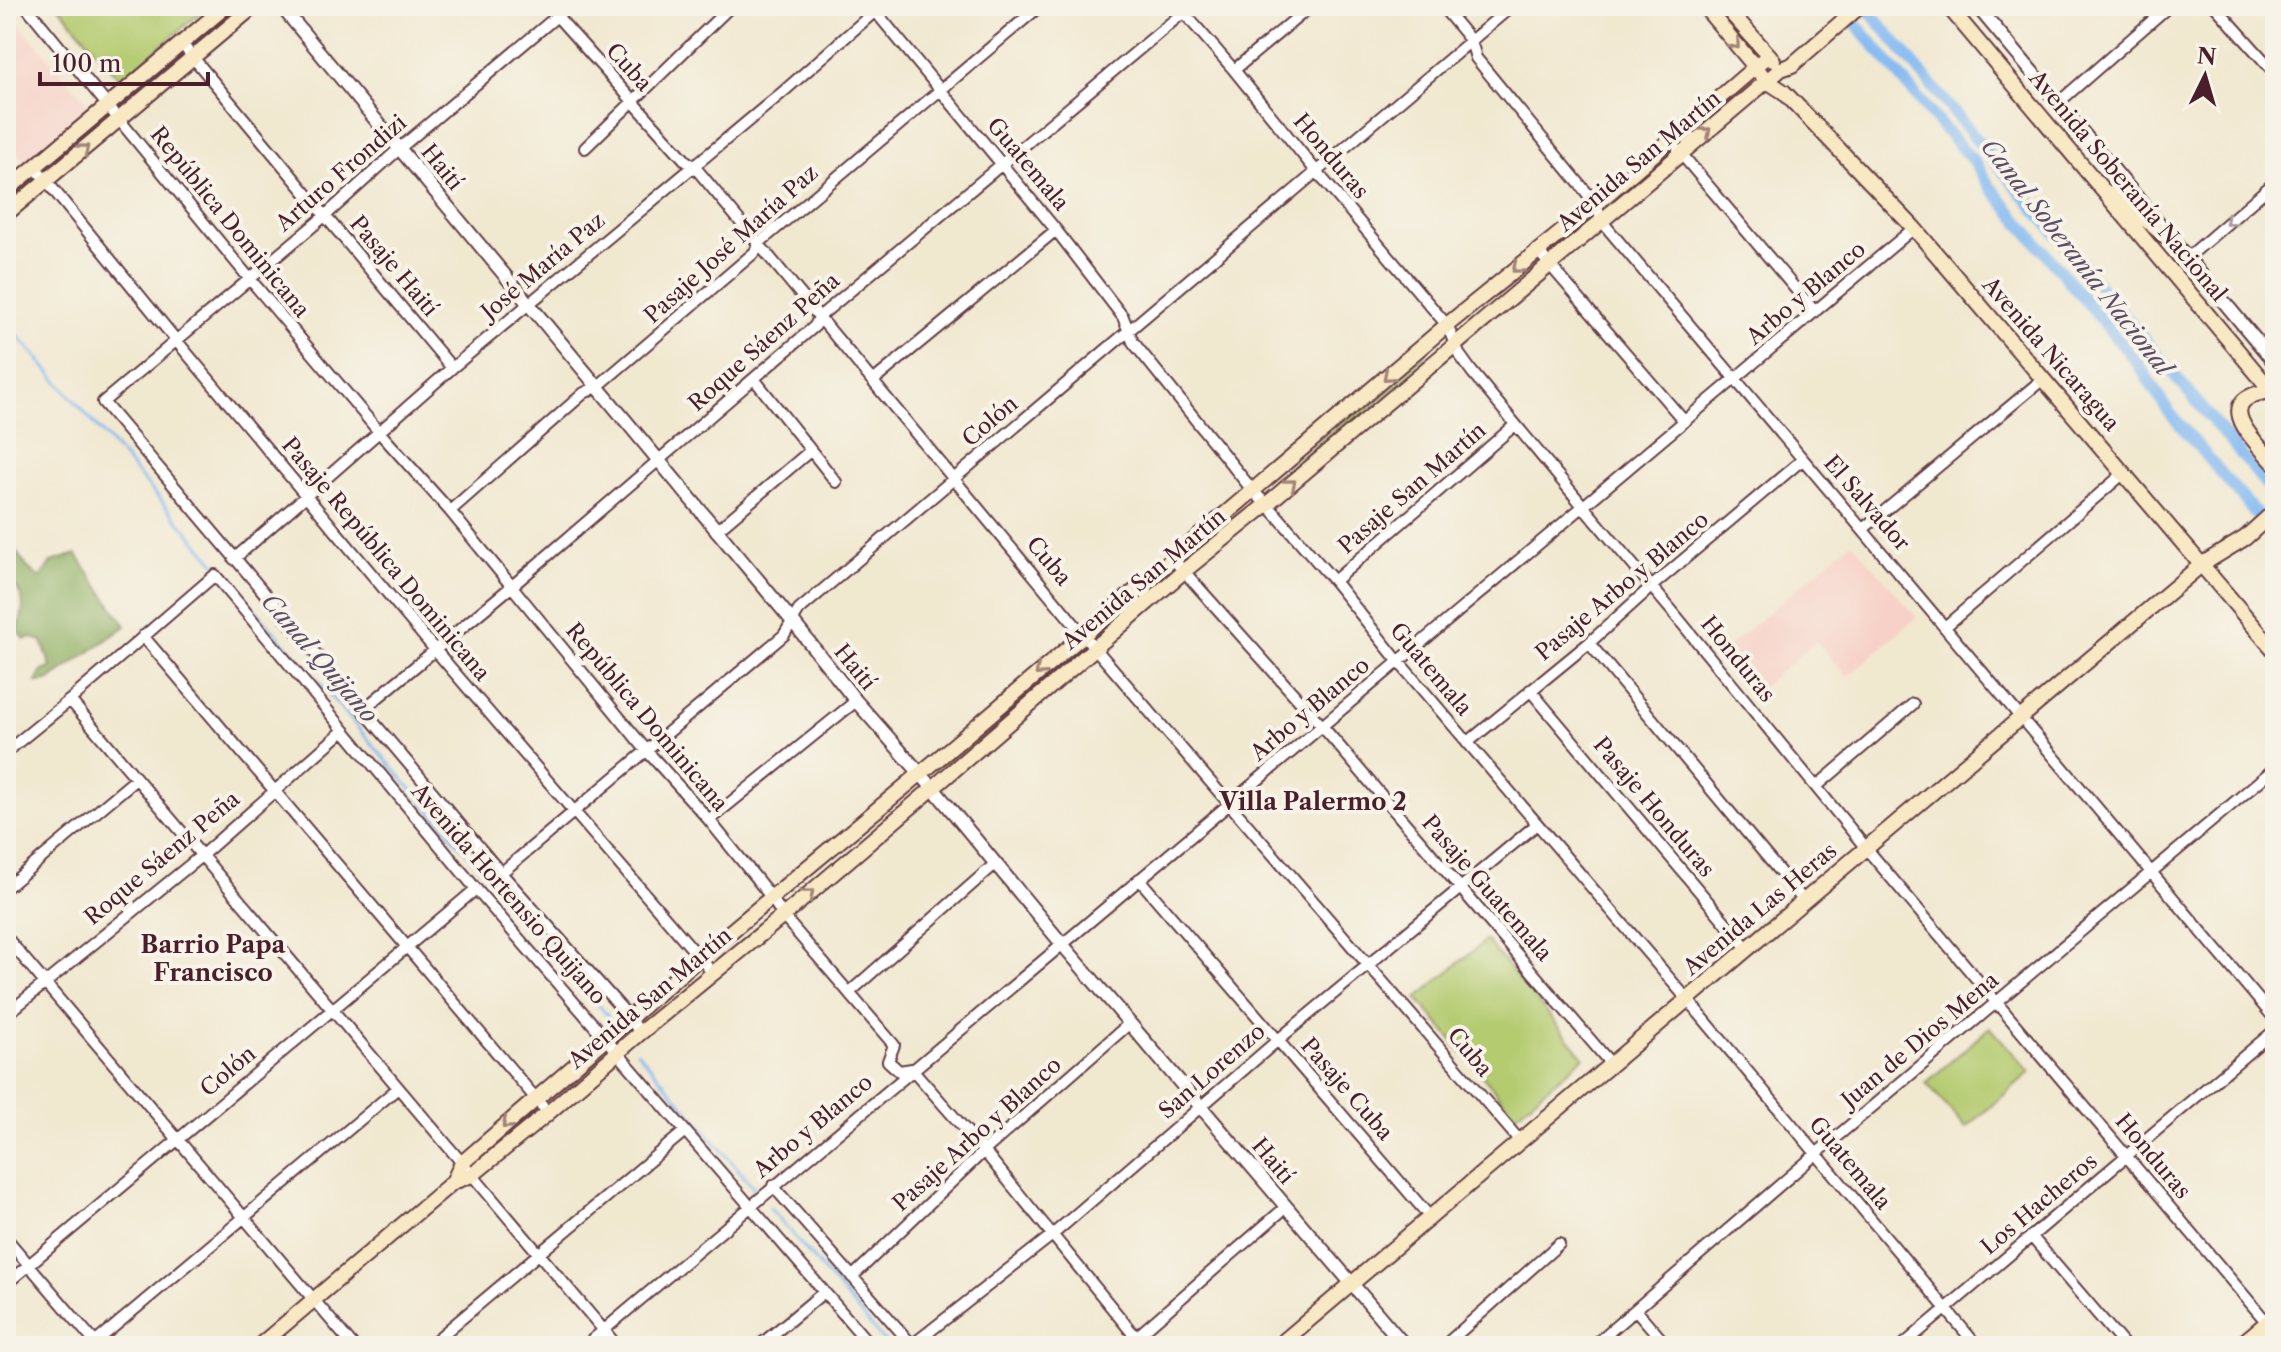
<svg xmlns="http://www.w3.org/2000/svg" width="2281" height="1352" viewBox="0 0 2281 1352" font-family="'Libre Caslon Text',serif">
<rect width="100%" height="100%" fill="#f7f3e8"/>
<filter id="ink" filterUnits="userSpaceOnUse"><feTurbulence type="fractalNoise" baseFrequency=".0125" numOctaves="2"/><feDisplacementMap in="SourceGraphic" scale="16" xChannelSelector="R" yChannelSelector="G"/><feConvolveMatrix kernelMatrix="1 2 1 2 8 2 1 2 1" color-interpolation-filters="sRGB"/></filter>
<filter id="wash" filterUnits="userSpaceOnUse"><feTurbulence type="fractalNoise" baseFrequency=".006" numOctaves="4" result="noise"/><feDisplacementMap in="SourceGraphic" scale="32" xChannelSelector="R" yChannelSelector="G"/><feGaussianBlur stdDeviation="1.8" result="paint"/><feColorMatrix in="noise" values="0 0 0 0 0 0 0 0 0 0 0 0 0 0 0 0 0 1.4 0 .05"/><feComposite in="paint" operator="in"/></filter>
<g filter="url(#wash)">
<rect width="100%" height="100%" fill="#f1e8d0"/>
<path fill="#f7d1c7" d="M6,9l84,97 -65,56 -19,-22z
M1852,542l65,75 -70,60 -31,-36 -59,50 -34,-40z"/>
<path fill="#b4cb70" stroke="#7f754e" stroke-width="2" d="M58,6h150l-87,74z
M1425,355l1,6 -148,126 -6,-2v-4z
M1080,647l1,5 -136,118 -5,-1v-4z
M1486,940l98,117 -69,58 -98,-117z
M1990,1027l40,45 -64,56 -40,-45z"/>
<path fill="#8faf62" stroke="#6c6746" stroke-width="2" d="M6,546h6l16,22 12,10 11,-16 25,-8 50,72 -78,55 -12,1 6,-11 9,-3 -9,-27 -12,-4 -5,2 -7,-8c6,-23 10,-33 -9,-52h-3z"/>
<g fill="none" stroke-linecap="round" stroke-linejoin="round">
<path stroke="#83b9f2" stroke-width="3" d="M6,322l602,694
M637,1051l117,137
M770,1208l118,138"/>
<path stroke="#83b9f2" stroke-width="12" d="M1841,6l98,117 37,41 12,20 150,180 31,48 106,124
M1865,6l410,489"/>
</g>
</g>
<g filter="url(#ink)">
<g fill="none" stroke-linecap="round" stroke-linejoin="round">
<g stroke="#633d44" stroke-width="14">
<path id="minor" d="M26,6l223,272 131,155 70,78 196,239 63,70 63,78 11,18 111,129 -6,16 11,10 13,-2 72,82 159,195
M548,6l138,155 8,5 381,459 445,516
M569,6l-169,142 -74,67 -223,187 398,471 129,145 10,15
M871,6l185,224 67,87 10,25 120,149 21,21 60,69 64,80 289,338 290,347
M1178,6l56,64 82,101 124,146 7,8 12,29 13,18 111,134 89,105 194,237 409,484
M1442,6l29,35 5,17 120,146 6,17 7,9c222,263 445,525 666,789
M2215,6l60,67
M181,43l271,325
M1234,70l77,-64
M2058,103l111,-97
M585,148l146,-142
M1678,150l137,162
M35,167l140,172 261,312 276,321
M1538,251l146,170
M2186,259l89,-77
M755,380l81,102
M873,381l183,-151
M450,511l134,-118 13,-6 158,-135 4,-9 281,-237
M1863,529l180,-150
M716,531l94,-80
M234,559l218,-191 332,-277 97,-85
M1173,559l149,167 289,338
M1334,581l181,-156
M1946,626l178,-153
M143,636l405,477
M1589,643l215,258
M1530,690l217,258
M70,700l547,646
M364,709l147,-122 304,-261 4,-9 372,-311
M1467,743l122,-100 62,-56 151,-127
M6,752l64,-52 145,-125 261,314 395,457
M1817,786l96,-82
M709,820l147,-119
M501,873l283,-238 15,-25 713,-604
M1139,879l291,338
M6,888l130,-109
M6,937l347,409
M850,992l145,-128
M6,1015l195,-159 142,-125
M773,1186l140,160
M2031,1236l94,110
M6,1238l92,108
M852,1277l132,-126 146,-128
M6,1284l470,-395
M1636,1310l31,36
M91,1346l307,-258
M429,1346l256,-215
M585,1346l1329,-1118
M759,1346l65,-54
M911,1346l140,-110 227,-196 258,-215
M1126,1346l160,-139
M1444,1346l115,-102
M1593,1346l223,-192 459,-386
M1902,1346l373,-316"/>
</g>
<g stroke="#633d44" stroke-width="16">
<path id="tertiary" d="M281,6l512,616 63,79 77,87 129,156 343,402
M1977,6l298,357"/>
</g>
<g stroke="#633d44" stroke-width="18">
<path id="secondary" d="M1704,6l63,75 17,11 130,136 361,423
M1725,6l48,54
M1948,6l327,389
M6,191l220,-185
M2114,193l58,49
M6,214l248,-208
M2271,391c-62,8 -18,48 4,73
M453,1182l9,-19 237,-205 246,-205 502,-428 149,-121 173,-149
M259,1346l194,-164 19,-7 76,-62 92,-80 143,-117 150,-128 251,-217 83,-67 514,-435 11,-4 68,-59
M1278,1346l923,-781 44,-27 30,-27
M2239,1346l36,-30"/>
</g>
<use href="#minor" stroke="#fff" stroke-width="10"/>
<use href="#tertiary" stroke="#fff" stroke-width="12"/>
<use href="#secondary" stroke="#f8e8c3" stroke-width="14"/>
</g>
<defs><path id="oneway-chevron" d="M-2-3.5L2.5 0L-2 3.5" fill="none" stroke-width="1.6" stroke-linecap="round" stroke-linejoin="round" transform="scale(2)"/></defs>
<g stroke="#a18477">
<use href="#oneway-chevron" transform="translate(1735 44) rotate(50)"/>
<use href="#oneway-chevron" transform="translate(1706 132) rotate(-40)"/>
<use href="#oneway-chevron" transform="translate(84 149) rotate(-40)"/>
<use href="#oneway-chevron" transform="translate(1517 268) rotate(141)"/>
<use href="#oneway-chevron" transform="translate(1388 376) rotate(139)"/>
<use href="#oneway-chevron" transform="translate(1291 484) rotate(-40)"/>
<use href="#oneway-chevron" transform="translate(1040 671) rotate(139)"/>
<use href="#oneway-chevron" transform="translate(809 894) rotate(-40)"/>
<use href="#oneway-chevron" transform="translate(507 1124) rotate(139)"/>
</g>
<use stroke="#ae9aa0" href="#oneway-chevron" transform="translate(2230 221) rotate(139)"/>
</g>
<g text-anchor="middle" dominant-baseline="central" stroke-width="8" stroke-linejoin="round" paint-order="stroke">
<g font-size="22" fill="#4a1f2b" stroke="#f7f3e8">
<text transform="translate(629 67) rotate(48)">Cuba</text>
<text transform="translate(1331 156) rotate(50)">Honduras</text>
<text transform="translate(1639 161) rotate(-40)">Avenida San Martín</text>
<text transform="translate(1028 164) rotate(50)">Guatemala</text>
<text transform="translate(442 167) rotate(51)">Haití</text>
<text transform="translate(341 173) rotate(-41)">Arturo Frondizi</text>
<text transform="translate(2128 186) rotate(50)">Avenida Soberanía Nacional</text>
<text transform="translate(230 222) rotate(51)">República Dominicana</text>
<text transform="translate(731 244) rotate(-42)">Pasaje José María Paz</text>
<text transform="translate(394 266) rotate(50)">Pasaje Haití</text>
<text transform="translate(543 266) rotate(-40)">José María Paz</text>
<text transform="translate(1806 293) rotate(-40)">Arbo y Blanco</text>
<text transform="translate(764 342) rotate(-42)">Roque Sáenz Peña</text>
<text transform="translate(2051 354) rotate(49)">Avenida Nicaragua</text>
<text transform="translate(990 421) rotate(-40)">Colón</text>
<text transform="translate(1412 488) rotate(-41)">Pasaje San Martín</text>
<text transform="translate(1867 503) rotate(49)">El Salvador</text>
<text transform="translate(386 559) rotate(50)">Pasaje República Dominicana</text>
<text transform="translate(1049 561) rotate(50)">Cuba</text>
<text transform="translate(1144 579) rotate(-40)">Avenida San Martín</text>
<text transform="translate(1622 586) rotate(-40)">Pasaje Arbo y Blanco</text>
<text transform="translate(1738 659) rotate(51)">Honduras</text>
<text transform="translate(855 667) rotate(51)">Haití</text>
<text transform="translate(1431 669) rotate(50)">Guatemala</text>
<text transform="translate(1310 709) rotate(-40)">Arbo y Blanco</text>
<text transform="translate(647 717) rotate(50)">República Dominicana</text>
<text transform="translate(1654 807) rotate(50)">Pasaje Honduras</text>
<text transform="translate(162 858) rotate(-40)">Roque Sáenz Peña</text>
<text transform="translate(1487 888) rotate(49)">Pasaje Guatemala</text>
<text transform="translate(509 894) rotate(49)">Avenida Hortensio Quijano</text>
<text transform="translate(1760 909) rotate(-40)">Avenida Las Heras</text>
<text transform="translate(650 998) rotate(-40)">Avenida San Martín</text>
<text transform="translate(1920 1040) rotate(-40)">Juan de Dios Mena</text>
<text transform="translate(1470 1052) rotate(50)">Cuba</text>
<text transform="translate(228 1071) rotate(-40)">Colón</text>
<text transform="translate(1212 1071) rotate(-41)">San Lorenzo</text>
<text transform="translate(1347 1089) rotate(49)">Pasaje Cuba</text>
<text transform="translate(813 1126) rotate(-40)">Arbo y Blanco</text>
<text transform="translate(977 1134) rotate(-42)">Pasaje Arbo y Blanco</text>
<text transform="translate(2153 1156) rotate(50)">Honduras</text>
<text transform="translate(1273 1161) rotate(50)">Haití</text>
<text transform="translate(1850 1163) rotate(50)">Guatemala</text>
<text transform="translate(2039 1204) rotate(-40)">Los Hacheros</text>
</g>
<g font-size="24" font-style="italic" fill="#5b4d67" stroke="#f7f3e8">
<text transform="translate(2077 257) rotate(52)">Canal Soberanía Nacional</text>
<text transform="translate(320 658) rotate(49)">Canal Quijano</text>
</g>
<g font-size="24" font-weight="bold" fill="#4a1f2b" stroke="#f7f3e8">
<text x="1313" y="801">Villa Palermo 2</text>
<text x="213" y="944">Barrio Papa<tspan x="213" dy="28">Francisco</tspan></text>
</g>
</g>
<rect width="2281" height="1352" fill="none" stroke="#f7f3e8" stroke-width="32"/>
<g transform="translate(2205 76) rotate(5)" stroke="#f7f3e8" stroke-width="6" paint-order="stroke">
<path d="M0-6L14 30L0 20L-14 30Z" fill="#4a1f2b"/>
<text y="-12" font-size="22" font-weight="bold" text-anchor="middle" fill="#4a1f2b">N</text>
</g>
<path d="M40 72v12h168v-12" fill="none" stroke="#4a1f2b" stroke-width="4"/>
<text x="52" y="72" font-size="24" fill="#4a1f2b" stroke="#f7f3e8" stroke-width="6" paint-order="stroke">100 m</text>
</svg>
